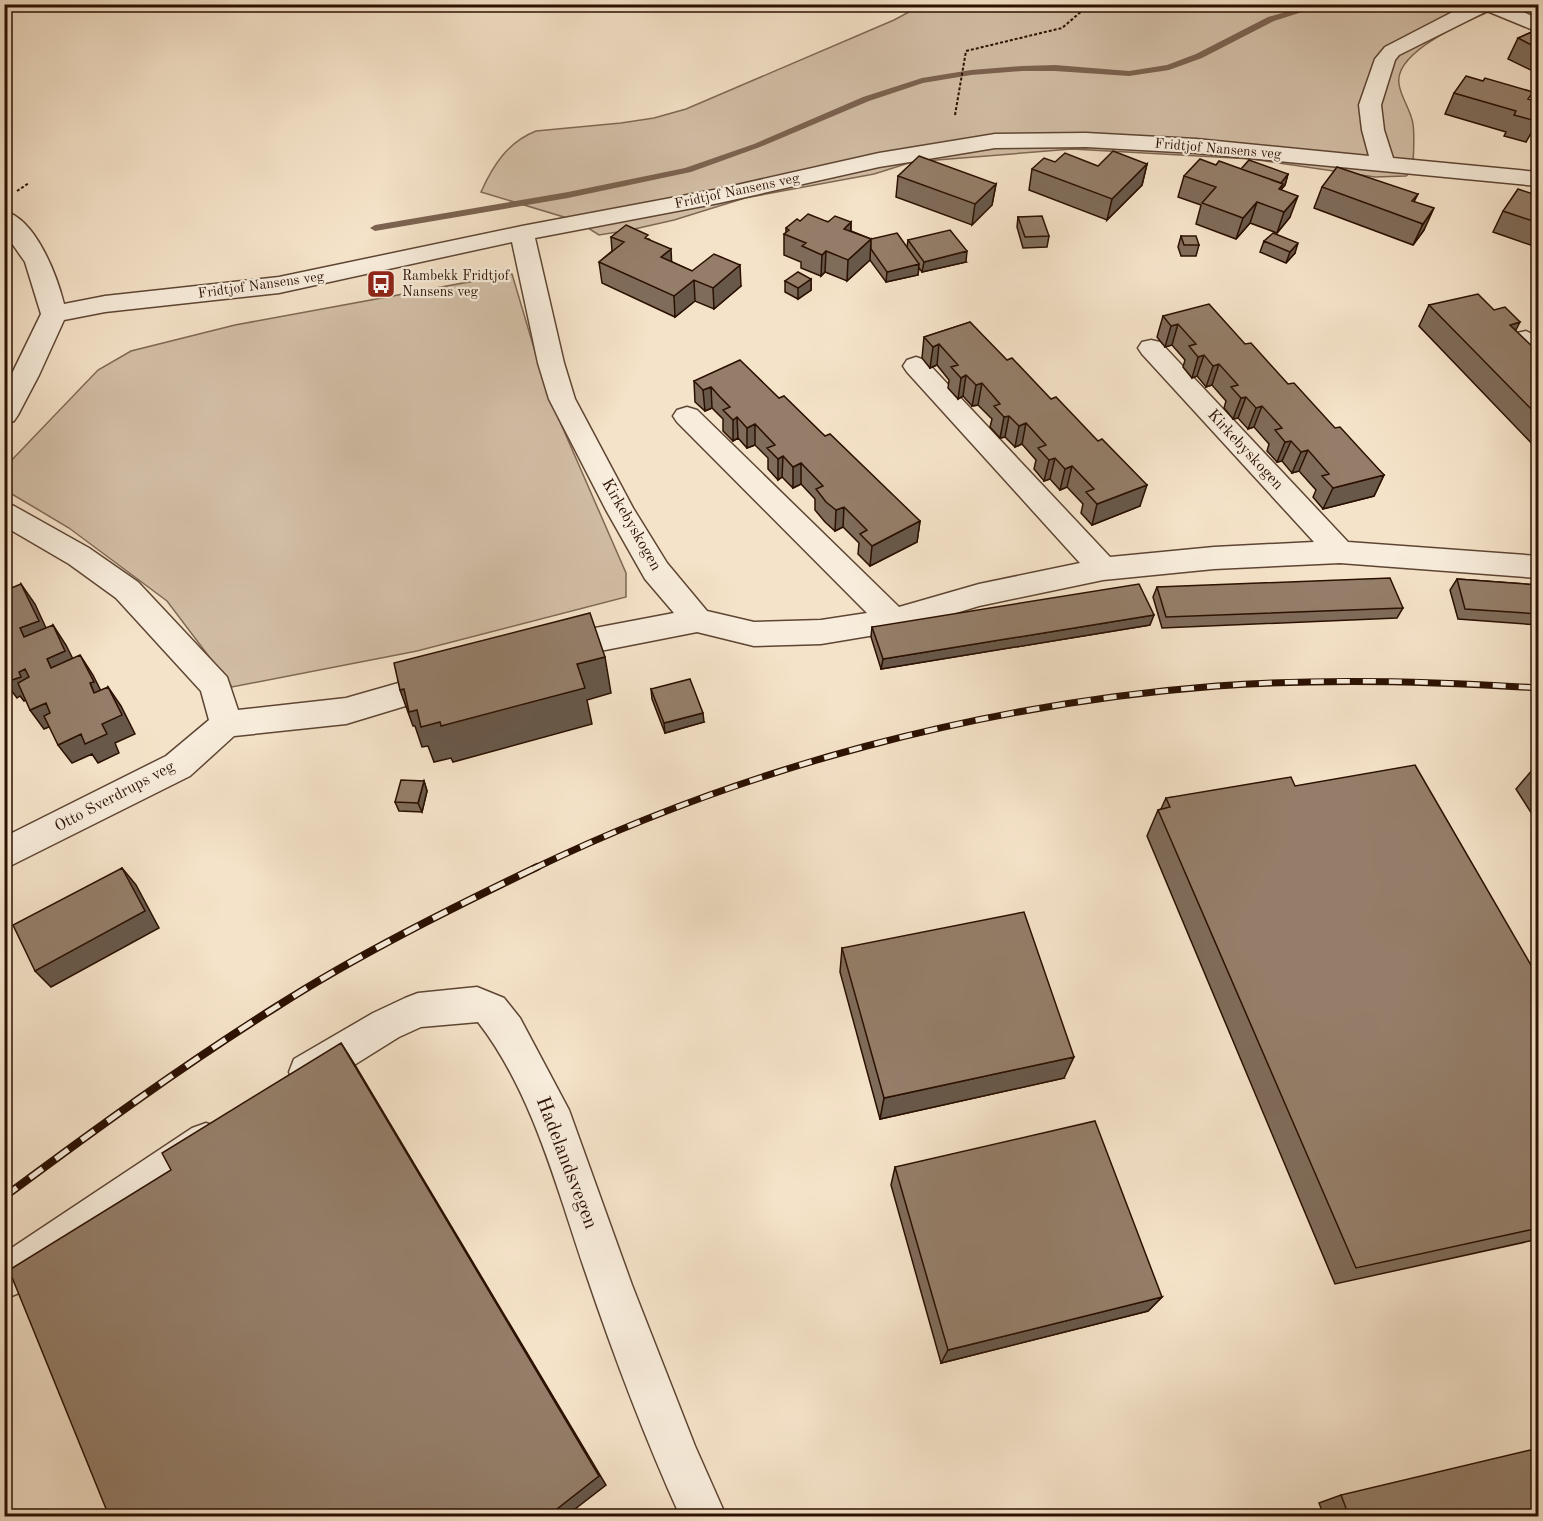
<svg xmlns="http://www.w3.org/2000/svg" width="1543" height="1521" viewBox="0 0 1543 1521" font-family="'Old Standard TT',serif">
<rect width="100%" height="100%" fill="#f5e3c9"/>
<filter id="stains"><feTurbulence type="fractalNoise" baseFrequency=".00333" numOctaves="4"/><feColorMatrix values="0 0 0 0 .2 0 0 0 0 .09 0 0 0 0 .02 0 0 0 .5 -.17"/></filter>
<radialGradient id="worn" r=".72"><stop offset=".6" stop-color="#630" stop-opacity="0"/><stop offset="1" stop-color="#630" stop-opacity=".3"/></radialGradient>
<path fill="#d3bfa7" stroke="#7f6854" stroke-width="1.5" d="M922,5h583c-26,11 -112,44 -106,79 2,14 12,26 14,40 2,14 0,31 0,46l-7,6 -31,1 -123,-18 -180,-10 -160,13 -38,12 -129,24 -71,22 -44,10 -31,5 -22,-14 -96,-29c12,-27 27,-50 55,-61l85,-8 33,-5 32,-9 208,-89z
M512,274l35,118 79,181v24l-209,54 -185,36 -65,-86 -98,-73 -64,-38v-23l93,-97 33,-19 104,-26z"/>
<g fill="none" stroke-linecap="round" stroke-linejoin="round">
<path fill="#7b6350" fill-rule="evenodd" d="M1310,5l17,-1 -53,17 -72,37 -33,12 -40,6 -74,-5h-33l-51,4 -48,8 -54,18 -109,46 -69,25 -123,26 -193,33 -5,-3 5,-3 193,-33 117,-24 69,-24 109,-47 59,-19 49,-8 51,-4 33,-1 74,6 38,-6 29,-11 72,-37z"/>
<g stroke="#5e4533" stroke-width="3">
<path id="minor" d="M1468,4h39l31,15v13l-51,-21 -88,44 -4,5 -14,45 3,25 9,28 145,14v14l-342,-33 -110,-6 -91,1 -116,19 -160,36 -184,35 29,125 11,36 58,109 34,55 40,48 47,11 67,-2 46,-7 -190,-191 -4,-6 4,-6 10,-3 10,3 202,197 80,-23 101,-21 -173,-191 -4,-6 4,-6 9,-3 9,3 185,197 104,-10 100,-5 -172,-188 -4,-6 4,-6 9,-2 9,2 188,200 190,14v22l-198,-15 -126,6 -111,11 -124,26 -86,26 -72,12 -67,2 -57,-14 -102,20 -40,11 -11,-3 -5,-9 5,-9 51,-14 79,-15 -29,-34 -39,-69 -57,-111 -11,-36 -26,-121 -233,51 -174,19 -41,8 -25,55 -21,40 -4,6 -10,3v-34l37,-76 -16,-52 -21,-30v-21c32,8 53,65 60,93l41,-8 174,-19 243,-51 197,-37 160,-36 116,-19 91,-1 110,6 173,17 -7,-26 -3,-25 16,-46 10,-12z
M1526,331l12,6v22l-9,-2 -16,-18 4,-6z
M4,503l10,3 75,42 49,34 89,95 11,33 108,-12 98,-28 11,3 5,9 -5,9 -109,33 -112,12 -44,40 -186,93v-32l162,-81 43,-36 -8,-29 -85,-93 -47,-34 -65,-38z
M477,987l27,11 16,20 49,92 63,175 63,161 31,70h-46c-36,-80 -67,-162 -95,-245 -28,-82 -53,-180 -107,-249l-57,5 -22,10 -77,48 -14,5 -14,-5 -5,-13 5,-13 79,-46 32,-15 13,-5z
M206,1123l14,5 6,14 -6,14 -201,137 -15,6v-46l188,-125z"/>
</g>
<path stroke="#2b1001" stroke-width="2" stroke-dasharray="3 2" stroke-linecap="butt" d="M955,115l11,-64 96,-23 28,-24
M17,191l12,-8"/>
<use href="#minor" fill="#f8eddc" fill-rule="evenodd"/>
<g stroke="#2b1001" stroke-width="7">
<path id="rail-far1" d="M533,869c211,-102 451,-165 684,-183 107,-8 214,-5 321,2"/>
</g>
<g stroke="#2b1001" stroke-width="8">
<path id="rail" d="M4,1197c89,-66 178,-131 272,-190 83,-53 172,-97 261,-140"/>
</g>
<use href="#rail-far1" stroke="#f8eddc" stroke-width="4.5" stroke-dasharray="13" stroke-linecap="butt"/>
<use href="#rail" stroke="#f8eddc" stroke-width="5" stroke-dasharray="16" stroke-linecap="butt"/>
</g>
<path fill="#7f6c5a" stroke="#2b1001" stroke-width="1.5" d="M1539,29v45l-31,-15 10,-21z
M1454,93l75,7 5,4 5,1v14l-13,23 -22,-6 2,-4 -61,-18z
M1055,162l43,4 49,-2 -5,21 -35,35 -78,-30 3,-21z
M1216,165l25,4 47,5 -3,11 -4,5 9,27 -13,16 -27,-10 -14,16 -40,-15 5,-19 -23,-8 6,-21z
M898,176l98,8 -4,21 -20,20 -76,-28z
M1322,187l96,7 -4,8 10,28 -11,15 -99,-37z
M1539,196v52l-46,-16 10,-21z
M1018,217l31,19 -2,11 -24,1 -6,-21z
M800,221l51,1v9l20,8 36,8 1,-7 58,22 -44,10 -3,-4 -1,7 -32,7 -16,-22 -23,21 -22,-9 -4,4 -20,-8v-6l-17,-7v-21l2,-1v-5z
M1181,236l18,9 -3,11h-15l-3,-9z
M611,237l38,2 23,23 20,9 49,15 -27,23 -19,-8 -20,16 -73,-34 -3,-21 13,-11z
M1264,241l31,12 -9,10 -26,-11z
M811,279v11l-13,9 -13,-7v-11z
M1429,305l86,26 24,22v98l-120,-125z
M1163,316l82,28 139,131 -10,21 -51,13 -10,-12 3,-7 -17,-19 -7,2 -10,-12 -5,1 -10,-11 2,-7 -15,-17 -6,2 -10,-11 -5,1 -9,-11 2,-7 -14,-16 -6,2 -9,-11 -5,2 -9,-11 2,-7 -13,-15 -7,2 -8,-10z
M970,322l170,184 -48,19 -11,-12 2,-9 -16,-17 -7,3 -10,-11 -6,2 -10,-12 2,-9 -14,-16 -7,3 -10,-10 -5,1 -10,-11 2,-8 -14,-14 -6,1 -9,-10 -5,3 -10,-11 1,-8 -12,-15 -7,3 -8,-10 2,-21z
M694,381l85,17 46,38 95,85 -3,21 -47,24 -12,-12 1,-11 -16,-16 -8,4 -10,-9 -10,-12v-11l-14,-15 -8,4 -11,-11 -4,3 -10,-11v-11l-13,-13 -8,3 -9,-10 -5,3 -10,-10v-12l-11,-11 -7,3 -10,-9z
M1457,579l82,6v40l-81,-6 -8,-29z
M1157,587l246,21 -6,10 -235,10 -9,-31z
M1150,625l-269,44 -10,-32 1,-10z
M651,689l53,33 -39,11 -13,-34z
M1539,762v63l-23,-36z
M424,781l3,10 -5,21 -23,-1 -4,-9z
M1295,786l244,193v260l-204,45 -188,-448 11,-26 3,-1 5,-11z
M842,948l222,130 -184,41 -40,-147z
M895,1167l267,130 -14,14 -207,52 -50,-178z
M1341,1495l198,21h-215l-5,-13z"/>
<path fill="#68584a" stroke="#2b1001" stroke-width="1.5" d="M1147,164l-5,21 -35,35 5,-21z
M1288,174l-3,11 -4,4 -5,16 -3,-14z
M996,184l-4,21 -20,20 3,-21z
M1298,196l-8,21 -13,16 7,-21z
M1257,202l-7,21 -14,16 7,-21z
M1434,208l-10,22 -11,15 10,-21z
M851,222l-1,22 -6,-15z
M871,239l-1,21 -23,21 1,-21z
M1298,243l-3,10 -9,10 4,-11z
M671,249l1,21 -11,-13z
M826,251l-1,21 -4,4 1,-21z
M967,251l-1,11 -44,10 2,-10z
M919,264l-1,11 -32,7 1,-10z
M740,265l1,21 -27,23 -1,-21z
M811,279v11l-13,9v-11z
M694,280l1,21 -20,16 -1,-21z
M1520,322l-11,22 1,-19z
M1178,324l-6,21 -7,2 6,-21z
M939,344l-2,21 -7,3 3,-21z
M1204,355l-7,21 -5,2 6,-21z
M1219,364l-7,21 -6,2 7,-21z
M966,375l-3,21 -5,3 3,-21z
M982,383l-4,22 -6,1 4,-21z
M711,387l1,21 -7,3 -2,-21z
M1246,397l-8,21 -5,1 8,-21z
M1262,406l-8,21 -6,2 8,-21z
M1009,416l-4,21 -5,1 4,-21z
M737,417l1,21 -5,3v-21z
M1026,423l-4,21 -7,3 4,-21z
M755,424v21l-8,3v-20z
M1291,441l-9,20 -5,1 8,-20z
M1308,450l-9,21 -7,2 9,-21z
M783,456l-1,21 -4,3v-21z
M1055,458l-5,21 -6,2 5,-21z
M801,463v21l-8,4v-21z
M1072,466l-5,21 -7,3 5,-21z
M1384,475l-10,21 -51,13 10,-21z
M1147,485l-7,21 -48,19 5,-21z
M844,507l-1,20 -8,4 1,-21z
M920,521l-3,21 -47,24 2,-20z
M21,584l14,20 17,37 -28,-4 -4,-9z
M1154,615l-4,10 -269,44 2,-10z
M53,625l13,20 13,26 -28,-3 -4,-9z
M80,655l13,20 13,26 -12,-8z
M605,657l6,36 -24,7 5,24 -139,38 -2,-4 -17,4 -6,-16 -6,1 -7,-21h-2l-13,-36 4,-1 13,21 23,12 137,-58z
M25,669l14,19 -4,8 -11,5 -4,-5 -3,2 -13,-17v-3z
M108,687l13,19 14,28 -20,9 4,10 -21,10 -6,-9 -20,9 -14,-18 44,-21z
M46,703l13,20 -15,6 -14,-19z
M703,713l1,9 -39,11 -1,-10z
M424,781l3,10 -5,21 -4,-9z
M4,809l7,10 -7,4z
M122,868l14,17 23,43 -108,59 -16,-16z
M341,1043l14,22 251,420 -40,31h-18z
M1074,1057l-10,21 -184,41 4,-21z
M1162,1297l-14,14 -207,52 7,-13z"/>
<path fill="#947e69" stroke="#2b1001" stroke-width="1.5" d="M1539,29v20l-21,-11z
M1466,76l17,5 2,-3 48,14 -5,7 7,2 -1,3 5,1v12l-3,4 -22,-6 2,-4 -62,-18z
M1113,151l34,13 -35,35 -80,-30 12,-11 11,4 10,-9 33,13z
M919,156l77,28 -21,20 -77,-28z
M1200,159l16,6 3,-4 64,23 -4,5 19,7 -14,16 -27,-10 -14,16 -41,-15 14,-16 -32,-11z
M1249,160l39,14 -7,9 -40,-14z
M1337,167l81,27 -6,7 22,7 -11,16 -101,-37z
M1518,189l21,7v27l-36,-12z
M808,214l20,8 7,-6 16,6 -7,7 27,10 -23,21 -22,-9 -4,4 -20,-9 4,-3 -22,-9 5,-4 -3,-2 11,-9 3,2z
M1042,216l7,20 -24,1 -7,-20z
M626,225l22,10 -3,3 26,11 -10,8 31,14 22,-17 26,11 -27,23 -19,-8 -20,16 -75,-34 25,-20 -13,-5z
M950,230l17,21 -43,11 -16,-22z
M897,233l22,31 -32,8 -16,-23v-10z
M1273,233l25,10 -8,9 -26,-11z
M1181,236h15l3,9h-15z
M798,272l13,7 -13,9 -13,-7z
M1478,294l16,16 11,-3 15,15 -10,3 29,28v64l-110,-112z
M1209,304l36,40 6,-1 37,41 6,-1 41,45 5,-1 44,48 -51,13 -11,-12 7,-2 -21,-24 -7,2 -10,-11 -6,1 -10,-12 7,-2 -20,-22 -6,2 -10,-11 -5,1 -10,-11 7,-2 -19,-21 -6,2 -9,-11 -6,2 -9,-11 7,-2 -18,-20 -7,2 -8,-10z
M970,322l37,38 5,-2 39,41 5,-2 42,44 4,-2 45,46 -50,19 -11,-12 8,-3 -22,-23 -7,3 -10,-11 -6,2 -11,-12 8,-3 -20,-22 -7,3 -10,-10 -5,1 -10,-11 6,-2 -18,-21 -6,2 -10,-10 -5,3 -10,-11 7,-2 -19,-21 -6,3 -9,-10z
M740,360l39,38 5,-2 41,40 5,-2 90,87 -48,25 -12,-12 7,-4 -23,-23 -8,3 -10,-8 -10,-13 7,-3 -22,-23 -8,4 -10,-11 -5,3 -11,-11 8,-3 -20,-21 -8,4 -10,-11 -4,3 -10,-10 7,-3 -10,-10 -9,-10 -8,3 -9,-9z
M1390,578l13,30 -237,9 -9,-30z
M1457,579l82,6v29l-74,-5z
M21,584l18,37 -19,7 4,9 29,-12 12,26 -18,8 4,9 29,-13 14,27 -4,1 4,10 14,-6 14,28 -20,9 5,10 -22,10 -4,-10 -23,11 -14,-29 6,-3 -4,-10 -16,7 -12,-27 11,-6 -4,-8 -6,3 2,5 -12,4 -2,-5 -3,2v-87z
M1139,584l15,31 -271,44 -11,-32z
M590,613l15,44 -28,7 8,24 -144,38 -1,-4 -19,5 -4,-17 -8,2 -5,-23 -4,1 -6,-27z
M690,679l13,34 -39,10 -13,-34z
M1415,765l124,214v249l-183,40 -198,-458 12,-3 -4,-9 125,-21 4,9z
M401,780l23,1 -6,22 -23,-1z
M122,868l23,43 -110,60 -22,-46z
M1024,912l50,145 -190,41 -42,-150z
M341,1043l258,433 -51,40h-439l-100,-246 162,-100 -9,-17z
M1095,1121l67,176 -214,53 -53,-183z
M1539,1448v68h-190l-8,-21z"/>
<defs>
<g id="bus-square" transform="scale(1.5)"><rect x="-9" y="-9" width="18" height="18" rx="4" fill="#8f2418" stroke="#f8eddc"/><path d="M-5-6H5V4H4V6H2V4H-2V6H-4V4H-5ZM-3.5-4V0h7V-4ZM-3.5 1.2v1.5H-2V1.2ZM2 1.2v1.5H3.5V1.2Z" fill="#fff"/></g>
</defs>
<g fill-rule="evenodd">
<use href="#bus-square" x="381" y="284"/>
</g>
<g text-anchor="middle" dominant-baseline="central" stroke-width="4.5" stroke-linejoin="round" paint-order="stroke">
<g font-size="14" fill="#2b1001" stroke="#f8eddc">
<text transform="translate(1218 149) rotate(5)">Fridtjof Nansens veg</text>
<text transform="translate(737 191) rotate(-12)">Fridtjof Nansens veg</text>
<text transform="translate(261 285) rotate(-8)">Fridtjof Nansens veg</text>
</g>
<g font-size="14" fill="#2b1001" stroke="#f8eddc" text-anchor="start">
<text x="402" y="276">Rambekk Fridtjof<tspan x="402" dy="16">Nansens veg</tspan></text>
</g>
<g font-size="16" fill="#2b1001" stroke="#f8eddc">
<text transform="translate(1245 450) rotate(47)">Kirkebyskogen</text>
<text transform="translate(631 525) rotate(60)">Kirkebyskogen</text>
<text transform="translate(115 797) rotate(-28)">Otto Sverdrups veg</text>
</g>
<g font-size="20" fill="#2b1001" stroke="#f8eddc">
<text transform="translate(566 1163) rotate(69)">Hadelandsvegen</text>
</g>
</g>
<rect width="1543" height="1521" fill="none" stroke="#f5e3c9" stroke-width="24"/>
<rect x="6" y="6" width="1531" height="1509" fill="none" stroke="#2b1001" stroke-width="3"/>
<rect x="12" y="12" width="1519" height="1497" fill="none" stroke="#2b1001" stroke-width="1.5"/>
<rect width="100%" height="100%" filter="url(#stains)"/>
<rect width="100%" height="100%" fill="url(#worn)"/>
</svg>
